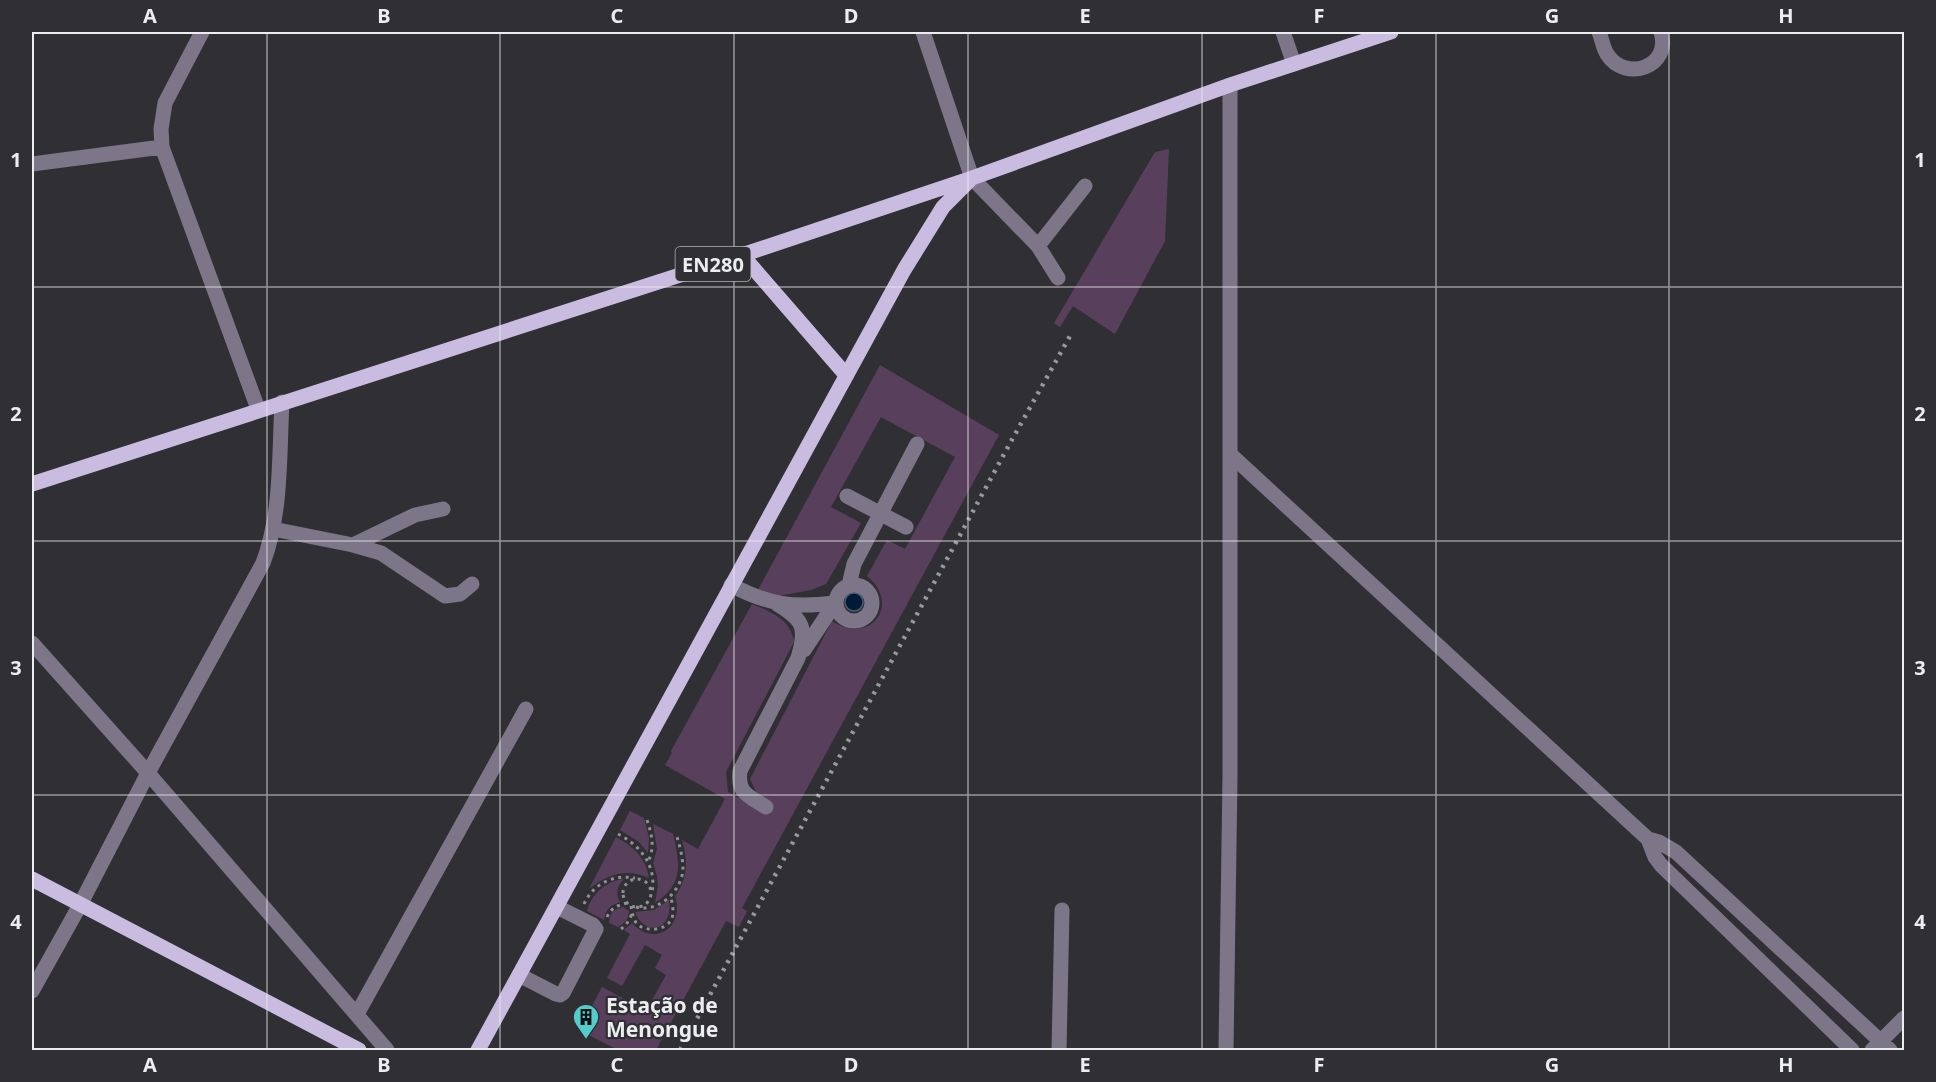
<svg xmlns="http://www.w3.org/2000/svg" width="1936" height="1082" viewBox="0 0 1936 1082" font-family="'Noto Sans',sans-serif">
<rect width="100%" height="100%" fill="#303034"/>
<path fill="#58405d" d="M1169,149l-4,92 -50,93 -42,-28 -13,21 -6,-4 101,-171z
M880,365l119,70 -257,473 5,3 -8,16 -13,-6 -70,129h-38l-39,-20 23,-43 39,21 4,-7 5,3 16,-29 -11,-7 7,-13 -17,-10 -23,41 -15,-8 23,-44 -6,-4 8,-7c21,24 53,6 43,-27 13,-17 13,-35 7,-56l16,9 27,-50 -60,-34 7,-12 -1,-2 81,-147c19,8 39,15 42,38l-68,130 2,20 38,21 -16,-34 82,-158c38,25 70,-16 35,-45l20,-36 18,9 50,-92 -74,-40 -50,90 30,16 -35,61 -15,6 -33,6 -20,-6z
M630,811l14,7 5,20 -1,15 -9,-11 -19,-12z
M653,824l20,10c7,30 11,50 -18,69l3,-17 -1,-10 -4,-13 4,-14z
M616,837c18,10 30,21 33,41 -23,-10 -41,-4 -60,11z
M624,879c-7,7 -9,14 -4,23 -9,3 -15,7 -16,18l-17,-9c5,-18 19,-30 37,-32z
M669,900c5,30 -24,38 -34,12l19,-2z
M623,907l6,4c-1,9 -4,12 -11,16l-9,-4c1,-10 5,-14 14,-16z"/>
<path fill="#001b35" stroke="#475a6d" stroke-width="1.5" d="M845 602a9 9 0 1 1 18 0a9 9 0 1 1-18 0Z"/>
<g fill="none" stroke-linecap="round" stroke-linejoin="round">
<path stroke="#909194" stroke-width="3" stroke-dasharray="3 4.5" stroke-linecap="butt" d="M647,820c5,15 8,27 1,42
M618,834c22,11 39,32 34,58
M623 893a14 14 0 1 1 28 0a14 14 0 1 1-28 0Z
M584,904c9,-20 29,-30 51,-26
M631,906c1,6 2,13 6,18 9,8 28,7 34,-4 4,-7 1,-16 0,-23
M636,907c22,6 45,-15 47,-37 0,-12 -3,-23 -6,-33
M607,917c4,-9 11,-12 20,-14
M621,929l5,-4 6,-11"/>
<path stroke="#7d7688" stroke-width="15" d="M923,32l49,146 66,68
M1283,32l11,32
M1599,32c3,7 4,16 8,22 18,29 65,13 54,-22
M162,147l-1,-18 4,-26 37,-71
M32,164l130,-17 96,262
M1058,278l-20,-32 47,-60
M1230,454l418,385 11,3 17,10 214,198
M847,496l59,31
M273,529l80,16 28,8 64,43 15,-2 12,-10
M353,545l62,-30 28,-6
M836 603a18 18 0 1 1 36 0a18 18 0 1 1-36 0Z
M731,585c38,20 62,23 104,18
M849,585l5,-21 63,-120
M32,643l116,130 239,277
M804,650l31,-47
M766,807c-17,-11 -29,-13 -26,-36l58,-113c9,-30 6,-38 -21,-54
M1648,839l7,18 6,8 191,185
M519,975l37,19 4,1 3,-2 33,-64 -3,-4 -36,-18
M32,991l48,-86 68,-132 115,-210c19,-50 16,-108 19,-161
M357,1014l169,-305
M1059,1050l3,-140
M1226,1050l4,-274v-691
M1872,1050l32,-32"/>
<path stroke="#cabce1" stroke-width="15" d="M742,255l104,120
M32,484l710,-229 230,-77 258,-93 161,-53
M32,879l327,171
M478,1050l426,-780 39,-63 27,-27"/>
<path stroke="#98999c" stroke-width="4.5" stroke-dasharray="3 6" stroke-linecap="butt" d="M680,1050l329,-605 61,-109"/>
</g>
<path fill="none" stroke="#ecedef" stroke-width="1.5" stroke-opacity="0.55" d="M267,32v1018M500,32v1018M734,32v1018M968,32v1018M1202,32v1018M1436,32v1018M1669,32v1018M32,287h1872M32,541h1872M32,795h1872"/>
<defs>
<g id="building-pin" transform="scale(1.35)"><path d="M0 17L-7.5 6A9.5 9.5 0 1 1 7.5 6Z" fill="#53cdcb" stroke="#303034"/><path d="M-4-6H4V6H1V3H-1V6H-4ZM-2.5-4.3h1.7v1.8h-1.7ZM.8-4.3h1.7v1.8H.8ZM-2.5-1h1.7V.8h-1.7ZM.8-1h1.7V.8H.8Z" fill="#111"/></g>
</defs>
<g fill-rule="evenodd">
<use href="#building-pin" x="586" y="1017"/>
</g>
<g text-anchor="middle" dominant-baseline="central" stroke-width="4.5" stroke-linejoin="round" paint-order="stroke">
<rect fill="#303034" stroke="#b4b4b7" stroke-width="1.5" x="675.5" y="247" width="75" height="34" rx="4.5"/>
<g font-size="20" font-weight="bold" fill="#ecedef">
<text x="713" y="264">EN280</text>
</g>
<g font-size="21" font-weight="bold" fill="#ecedef" stroke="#303034" text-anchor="start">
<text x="606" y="1005">Estação de<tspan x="606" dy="24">Menongue</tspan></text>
</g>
</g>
<rect width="1936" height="1082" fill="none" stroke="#303034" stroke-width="66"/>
<rect x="33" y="33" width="1870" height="1016" fill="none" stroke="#ecedef" stroke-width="2"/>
<g font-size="20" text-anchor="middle" font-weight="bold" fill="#ecedef">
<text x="150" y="23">A</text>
<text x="384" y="23">B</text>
<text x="617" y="23">C</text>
<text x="851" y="23">D</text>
<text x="1085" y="23">E</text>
<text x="1319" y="23">F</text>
<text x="1552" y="23">G</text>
<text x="1786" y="23">H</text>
<text x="16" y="167">1</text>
<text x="1920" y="167">1</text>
<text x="16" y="421">2</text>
<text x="1920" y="421">2</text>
<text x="16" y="675">3</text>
<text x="1920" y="675">3</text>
<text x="16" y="929">4</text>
<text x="1920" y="929">4</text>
<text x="150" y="1072">A</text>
<text x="384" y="1072">B</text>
<text x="617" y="1072">C</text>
<text x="851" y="1072">D</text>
<text x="1085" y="1072">E</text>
<text x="1319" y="1072">F</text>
<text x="1552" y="1072">G</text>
<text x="1786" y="1072">H</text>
</g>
</svg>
